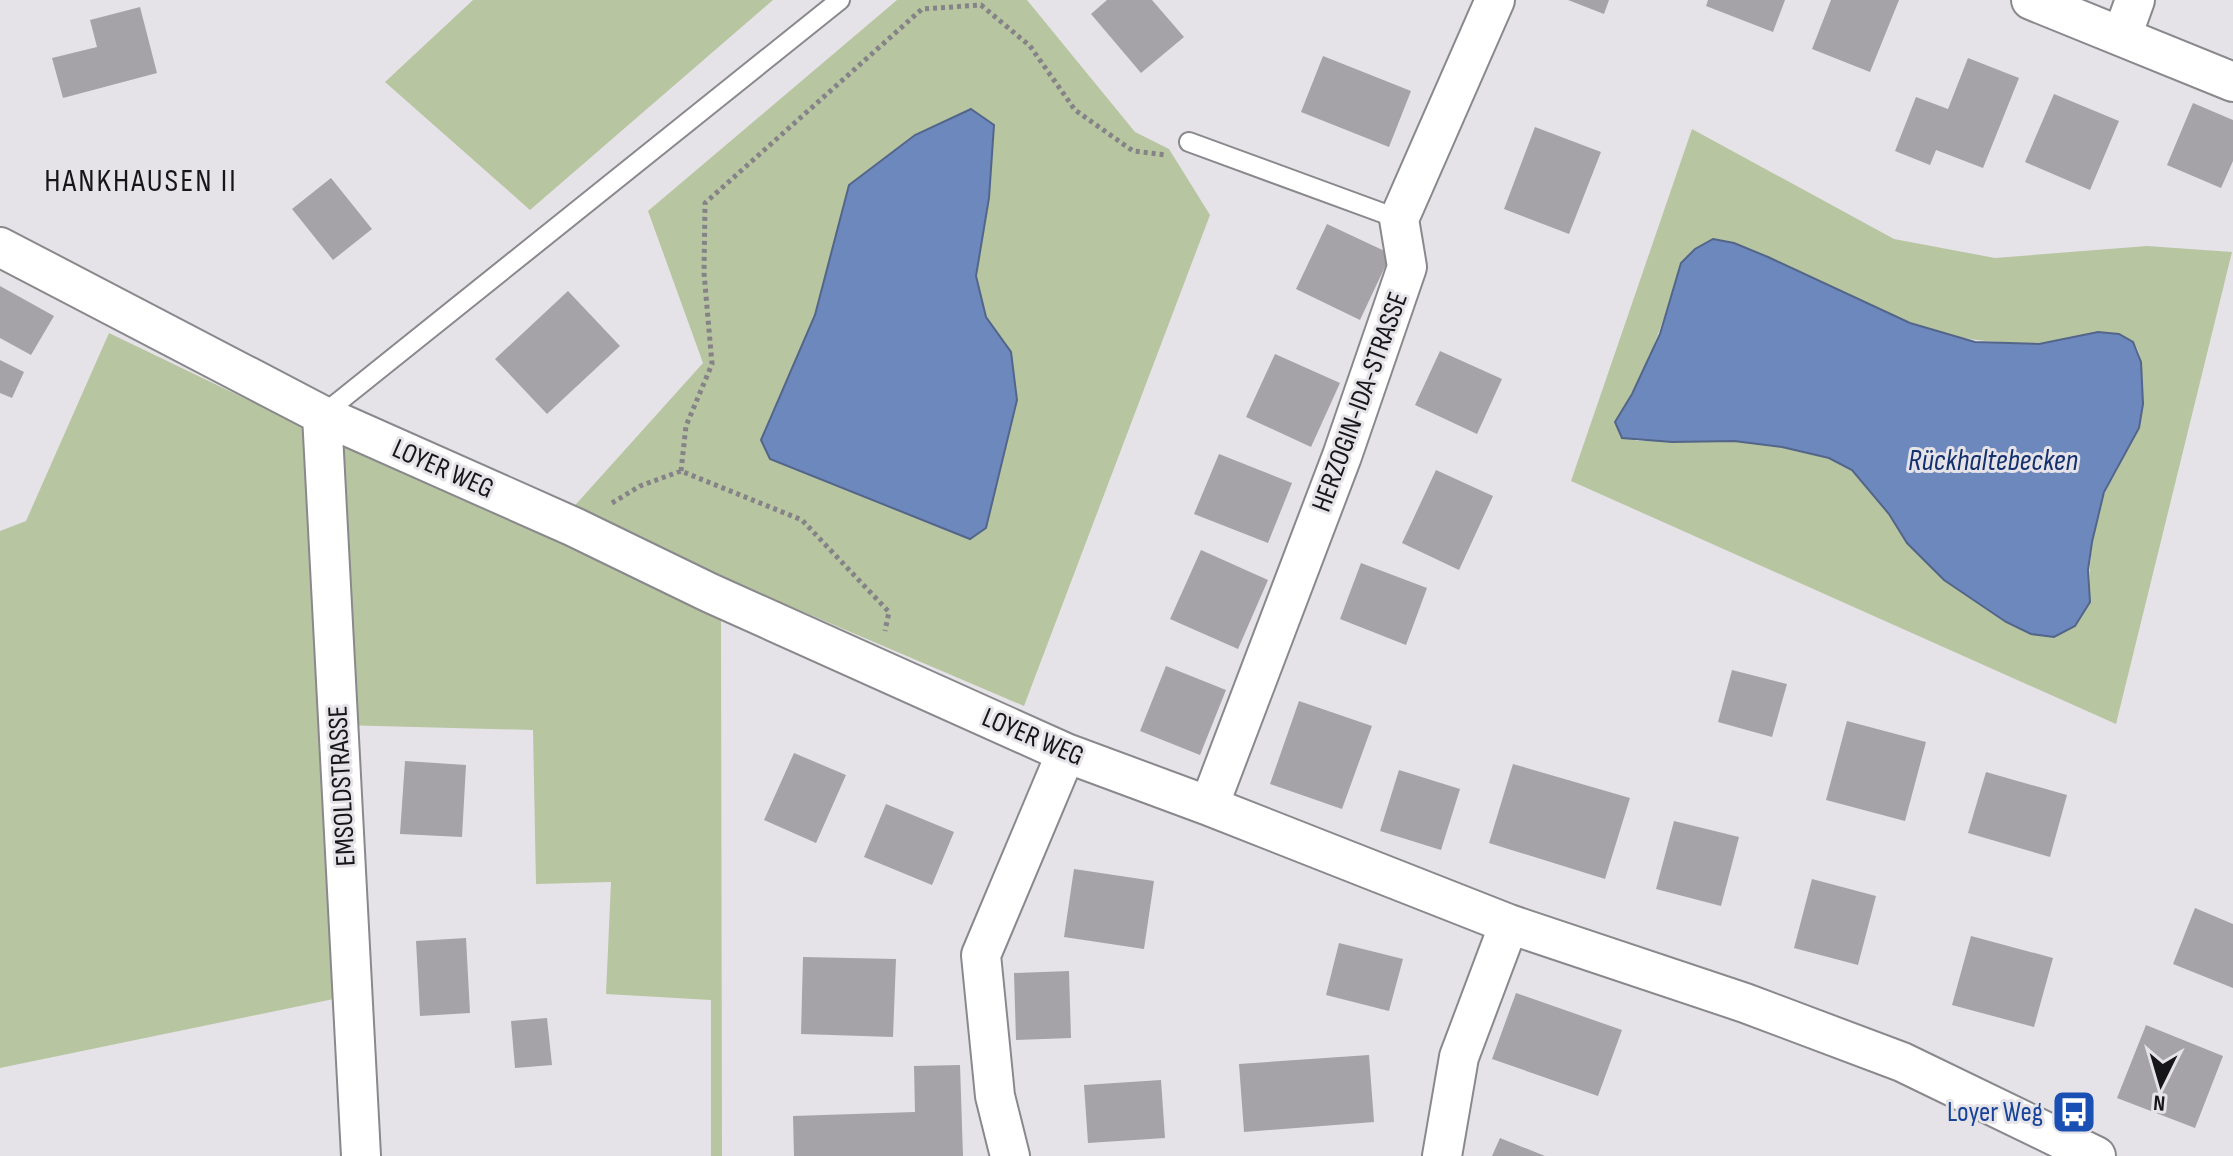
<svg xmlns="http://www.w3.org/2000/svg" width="2233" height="1156" viewBox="0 0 2233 1156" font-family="'Sofia Sans Condensed',sans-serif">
<rect width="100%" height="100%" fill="#e5e3e8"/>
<path fill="#b8c5a1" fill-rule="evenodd" d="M473,0h300l-243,210 -145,-128z
M897,0h130l108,132 34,17 41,66 -186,491 -455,-194 134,-149 -55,-152zM994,124l-5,74 -13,78 10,41 25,35 -250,88 54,-125 34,-130z
M1692,129l202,110 101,19 152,-12 85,6 -116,472 -545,-243zM1768,257c72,32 152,83 232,85 14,1 29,3 42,1 29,-3 94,-29 99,19 1,10 -16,88 -21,101 -3,11 -13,20 -16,32 -12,36 -16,70 -14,107l-59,32 -24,-12 -63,-42 -37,-37 -18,-29 -37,-44 -23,-12 -47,-11 -48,-6h-98l-21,-19c24,-40 43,-80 55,-125z
M109,333l189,91 24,-9 399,204 1,537h-11v-156l-105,-6 5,-112 -75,2 -3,-154 -194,-5 14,270 -353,73v-537l26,-10z"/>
<path fill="#6d88bc" stroke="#53668a" stroke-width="2" d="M971,109l23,16 -5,73 -13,78 10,41 25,35 6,48 -31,128 -16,11 -200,-80 -9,-19 54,-125 34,-130 66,-50z
M1713,239l21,4 34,14 142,66 65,19 64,2 59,-12 21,2 14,8 8,20 2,42 -4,24 -35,64 -12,50 -4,28 2,32 -15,24 -21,11 -23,-3 -25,-12 -62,-42 -37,-37 -18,-29 -37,-44 -23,-12 -47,-11 -48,-6 -62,1 -50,-4 -7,-16 17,-28 28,-60 21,-71 14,-14z"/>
<path fill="#a5a3a8" d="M1107,0h45l32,37 -43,36 -50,-59z
M1568,0h41l-5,14z
M1708,0h77l-12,32 -67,-26z
M1831,0h68l-29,72 -58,-23z
M140,7l17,66 -94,25 -11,-40 45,-11 -7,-27z
M1323,56l88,35 -22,56 -88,-35z
M1968,58l51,20 -36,90 -47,-18 -6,15 -35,-14 21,-54 32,12z
M2054,94l65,27 -29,69 -65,-28z
M2193,103l40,17v41l-12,27 -54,-23z
M1535,127l66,25 -32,82 -65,-25z
M331,178l41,51 -39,31 -41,-51z
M1327,224l64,30 -31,66 -64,-31z
M0,286l54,30 -23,39 -31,-17z
M568,291l52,55 -73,68 -52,-55z
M1440,351l62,28 -25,55 -62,-29z
M1275,354l65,29 -29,64 -65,-30z
M0,360l24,12 -12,26 -12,-5z
M1219,454l73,29 -24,60 -74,-29z
M1436,470l57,26 -34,74 -57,-27z
M1201,550l67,30 -30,69 -68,-30z
M1361,563l66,25 -21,57 -66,-26z
M1166,666l60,24 -26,65 -60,-24z
M1732,670l55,14 -15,53 -54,-15z
M1299,701l73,25 -30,83 -72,-25z
M1847,721l79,21 -21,79 -79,-21z
M794,753l52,22 -30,68 -52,-23z
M405,761l61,4 -4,72 -62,-3z
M1513,764l117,34 -25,81 -116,-36z
M1399,770l61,19 -19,61 -61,-19z
M1986,772l81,23 -17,62 -82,-24z
M886,804l68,28 -22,53 -68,-28z
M1674,821l65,16 -18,69 -65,-17z
M1074,869l80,12 -10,68 -80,-12z
M1812,879l64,17 -18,69 -64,-17z
M2195,908l38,16v64l-60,-24z
M1971,936l82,22 -19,69 -82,-22z
M466,938l4,75 -50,3 -4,-75z
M1339,943l64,16 -14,52 -63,-16z
M803,957l93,2 -3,78 -92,-3z
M1069,971l2,67 -55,2 -2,-67z
M1516,993l106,37 -24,66 -106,-37z
M547,1018l5,47 -37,3 -4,-47z
M2146,1025l77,31 -28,72 -78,-30z
M1369,1055l5,67 -130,10 -5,-68z
M960,1065l3,91h-169l-1,-40 122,-4 -1,-46z
M1161,1080l4,58 -77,5 -4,-58z
M1500,1138l45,18h-53z"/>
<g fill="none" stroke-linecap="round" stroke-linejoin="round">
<g stroke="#89888d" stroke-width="22">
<path id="service" d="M1189,142l210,77
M322,415l518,-415"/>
</g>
<g stroke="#89888d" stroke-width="42">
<path id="minor" d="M2031,0l202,82
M2122,36l13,-36
M0,247l322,168 252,112 136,66 356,160 143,53 300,118 236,79 157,59 194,94
M322,415l39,741
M1209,806l133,-350 65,-189 -8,-48 96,-219
M1010,1156l-15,-60 -14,-141 85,-202
M1442,1156l17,-99 50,-133"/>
</g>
<path stroke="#858387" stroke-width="5" stroke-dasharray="4 4" stroke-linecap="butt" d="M681,471l5,-45 26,-62 -8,-91 1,-70 217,-194 59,-4 49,41 45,64 58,41 33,4
M612,503l28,-17 41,-15 121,49 87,92 -4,19"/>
<use href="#service" stroke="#fff" stroke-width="18"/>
<use href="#minor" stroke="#fff" stroke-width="38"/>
</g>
<defs>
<g id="bus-square" transform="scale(2.3)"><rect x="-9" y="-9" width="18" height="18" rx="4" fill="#1a4fb4" stroke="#e5e3e8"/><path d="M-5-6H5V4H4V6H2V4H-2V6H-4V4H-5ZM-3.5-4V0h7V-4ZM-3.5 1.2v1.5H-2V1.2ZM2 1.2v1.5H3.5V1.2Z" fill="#fff"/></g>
</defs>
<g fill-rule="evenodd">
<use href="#bus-square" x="2074" y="1112"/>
</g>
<g text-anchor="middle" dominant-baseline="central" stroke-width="6" stroke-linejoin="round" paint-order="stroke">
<g font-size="28" fill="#161517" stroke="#e5e3e8">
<text transform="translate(1360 402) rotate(-70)">HERZOGIN-IDA-STRASSE</text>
<text transform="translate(443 469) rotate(24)">LOYER WEG</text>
<text transform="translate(1033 737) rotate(23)">LOYER WEG</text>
<text transform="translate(342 786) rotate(-93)">EMSOLDSTRASSE</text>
</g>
<g font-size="28" fill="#164399" stroke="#e5e3e8" text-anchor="end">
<text x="2043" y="1112">Loyer Weg</text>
</g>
<g font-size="30" font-style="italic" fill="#14316f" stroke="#e5e3e8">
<text x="1993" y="461">Rückhaltebecken</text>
</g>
<g font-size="32" letter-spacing="2" fill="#161517" stroke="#e5e3e8">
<text x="141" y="181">HANKHAUSEN II</text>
</g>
</g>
<g transform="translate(2161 1084) rotate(185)" stroke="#e5e3e8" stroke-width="6" paint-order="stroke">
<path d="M0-6L14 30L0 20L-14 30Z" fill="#161517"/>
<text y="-12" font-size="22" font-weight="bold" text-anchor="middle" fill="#161517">N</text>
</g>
</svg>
